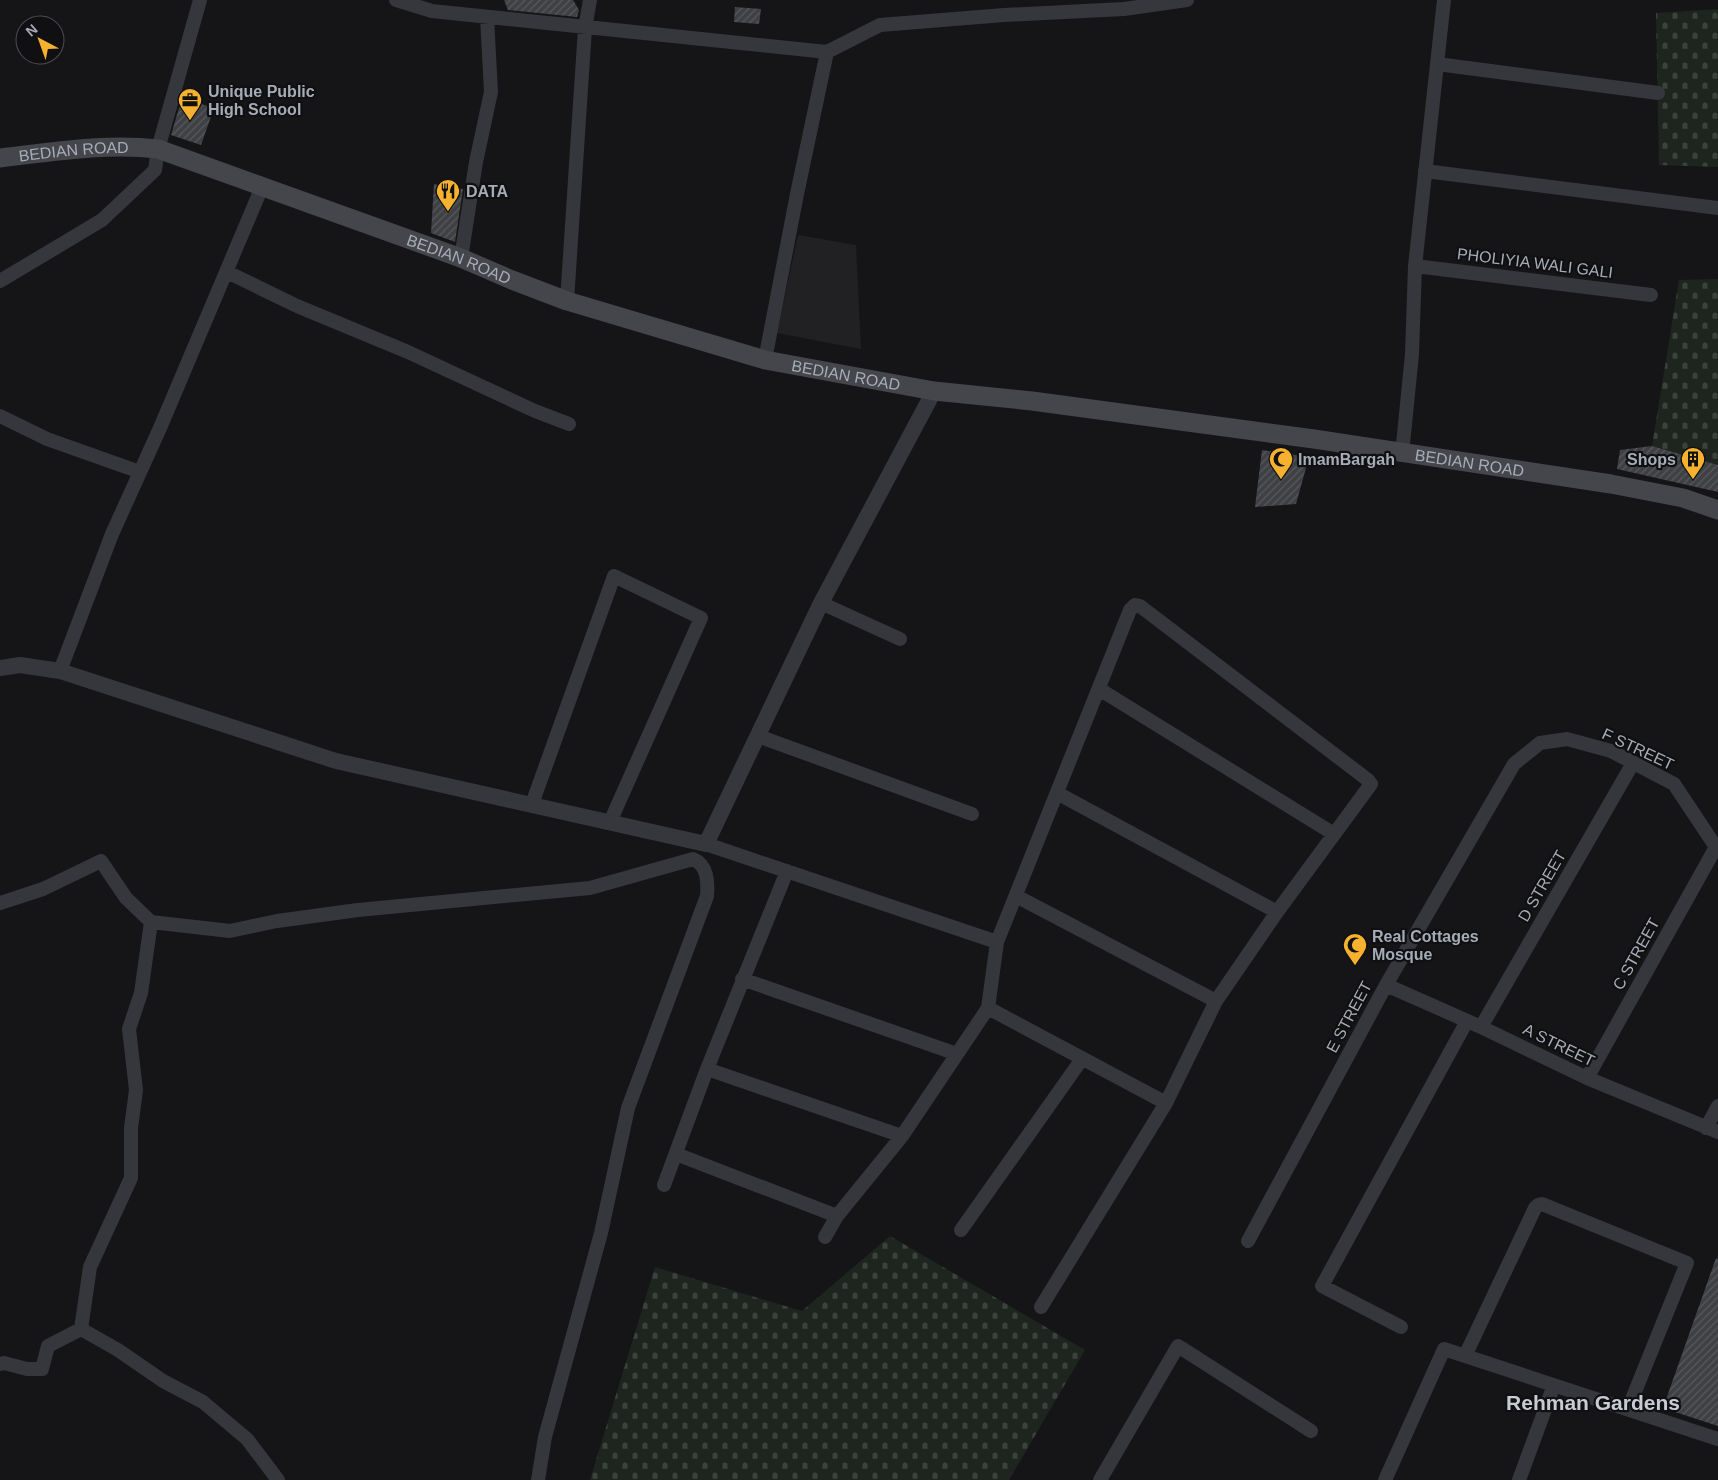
<svg xmlns="http://www.w3.org/2000/svg" width="1718" height="1480" viewBox="0 0 1718 1480" font-family="Arial,sans-serif">
<defs>
<pattern id="cemetery-stones" width="16" height="16" patternUnits="userSpaceOnUse" patternTransform="scale(1.25)"><rect width="16" height="16" fill="#1d251e"/><path d="M2 7V4a2 2 0 0 1 4 0v3zM10 15v-3a2 2 0 0 1 4 0v3z" fill="#3b423c"/></pattern>
<pattern id="building-hatch" width="6" height="6" patternUnits="userSpaceOnUse" patternTransform="scale(1.25)"><rect width="6" height="6" fill="#3f4044"/><path d="M-1 1l2-2M0 6l6-6M5 7l2-2" fill="none" stroke="#58595d"/></pattern>
</defs>
<rect width="100%" height="100%" fill="#151517"/>
<path fill="#212124" d="M798,235l58,10 5,104 -84,-16z"/>
<path fill="url(#cemetery-stones)" d="M1718,9v158l-59,-2 -3,-152z
M1718,279v186l-66,-19 27,-166z
M890,1236l195,114 -76,130h-419l65,-213 147,44z"/>
<path fill="url(#building-hatch)" d="M504,0h69l6,10 -2,7 -69,-7z
M735,7l26,2 -2,15 -25,-2z
M182,98l32,10 -13,37 -30,-10z
M434,184l29,5 -8,53 -24,-9z
M1652,446l66,19v27l-101,-23 3,-19z
M1262,450l47,7 -13,47 -41,3z
M1716,1258l2,1v167l-55,-18z"/>
<g fill="none" stroke-linecap="round" stroke-linejoin="round">
<path stroke="#36373c" stroke-width="14" d="M396,0l36,11 395,41 -30,142 -32,166
M827,52l53,-27 124,-10 120,-6 63,-9
M1437,64l221,29
M1425,171l293,37
M461,258l15,-96 15,-70 -4,-75
M1415,266l236,29
M227,272l70,34 111,46 127,59 34,13
M0,281l102,-61 53,-50 3,-21 42,-149
M567,301l18,-273 5,-28
M0,416l47,23 93,33
M1402,454l10,-100 3,-88 29,-266
M821,603l79,36
M60,671l52,-137 48,-106 102,-241
M1099,689l235,145
M758,736l214,78
M1057,793l220,119
M532,804l82,-228 87,42 -91,204
M706,844l291,98
M1016,896l200,105
M0,903l43,-14 58,-28 25,37 25,24 79,9 47,-10 81,-11 232,-22 103,-29c15,6 15,24 14,37l-79,212 -27,125 -56,204 -7,43
M742,979l215,75
M1386,985l95,42 106,51 131,54
M988,1008l178,95
M1481,1027l152,-264
M707,1069l195,67
M1587,1078l129,-231
M1706,1128l12,-22
M676,1154l161,62
M664,1185l43,-116 80,-198
M961,1230l121,-171
M825,1237l12,-21 65,-80 86,-128 9,-66 133,-332 5,-5 5,1 228,174 3,4 -94,128 -61,89 -50,102 -125,204
M1248,1241l138,-256 128,-221 26,-21 27,-4 44,12 63,33 44,66
M1401,1327l-79,-41 145,-265
M81,1329l9,-62 41,-89v-50l5,-38 -7,-61 12,-36 10,-71
M81,1329l37,21 45,31 40,21 44,37 31,41
M1465,1356l70,-148 3,-3 4,-1 145,59 -59,146
M0,1364l4,-1 23,6h15l6,-23 33,-17
M1100,1480l78,-134 133,85
M1385,1480l59,-131 274,90
M1519,1480l35,-95"/>
<path stroke="#36373c" stroke-width="16" d="M0,668l20,-3 40,6 276,90 370,83 115,-241 113,-212"/>
<path stroke="#44464c" stroke-width="19" id="s1" d="M0,158c52,-6 105,-15 158,-9l303,109 51,22 55,21 198,59 169,31 98,10 282,38 297,45 72,14 35,12"/>
</g>
<defs>
<g id="office-pin" transform="scale(1.25)"><path d="M0 17L-7.5 6A9.5 9.5 0 1 1 7.5 6Z" fill="#f6b22e" stroke="#101012"/><path d="M-6-3h4V-5.5h4V-3h4V5H-6ZM-1-4.5V-3h2v-1.5ZM-6 0V1H6V0Z" fill="#111"/></g>
<g id="restaurant-pin" transform="scale(1.25)"><path d="M0 17L-7.5 6A9.5 9.5 0 1 1 7.5 6Z" fill="#f6b22e" stroke="#101012"/><path d="M-5-6h1v4h1v-4h1v4h1v-4h1v5L-1.5 .5V6h-2V.5L-5-1ZM5-6V6H3V1.5H1.5Q1.5-4 5-6Z" fill="#111"/></g>
<g id="mosque-pin" transform="scale(1.25)"><path d="M0 17L-7.5 6A9.5 9.5 0 1 1 7.5 6Z" fill="#f6b22e" stroke="#101012"/><path d="M3.5-4.9A6 6 0 1 0 3.5 4.9A5 5 0 1 1 3.5-4.9Z" fill="#111"/></g>
<g id="building-pin" transform="scale(1.25)"><path d="M0 17L-7.5 6A9.5 9.5 0 1 1 7.5 6Z" fill="#f6b22e" stroke="#101012"/><path d="M-4-6H4V6H1V3H-1V6H-4ZM-2.5-4.3h1.7v1.8h-1.7ZM.8-4.3h1.7v1.8H.8ZM-2.5-1h1.7V.8h-1.7ZM.8-1h1.7V.8H.8Z" fill="#111"/></g>
</defs>
<g fill-rule="evenodd">
<use href="#office-pin" x="190" y="100"/>
<use href="#restaurant-pin" x="448" y="191"/>
<use href="#mosque-pin" x="1281" y="459"/>
<use href="#building-pin" x="1693" y="459"/>
<use href="#mosque-pin" x="1355" y="945"/>
</g>
<g text-anchor="middle" dominant-baseline="central" stroke-width="4.5" stroke-linejoin="round" paint-order="stroke">
<g font-size="16" font-weight="bold" fill="#a6acb7" stroke="#101012" text-anchor="start">
<text x="208" y="91">Unique Public<tspan x="208" dy="18">High School</tspan></text>
<text x="466" y="191">DATA</text>
<text x="1298" y="459">ImamBargah</text>
<text x="1676" y="459" text-anchor="end">Shops</text>
<text x="1372" y="936">Real Cottages<tspan x="1372" dy="18">Mosque</tspan></text>
</g>
<g font-size="16" fill="#a6acb7" stroke="#101012">
<text stroke="none"><textPath href="#s1" startOffset="74">BEDIAN ROAD</textPath></text>
<text stroke="none"><textPath href="#s1" startOffset="479">BEDIAN ROAD</textPath></text>
<text transform="translate(1535 263) rotate(7)">PHOLIYIA WALI GALI</text>
<text stroke="none"><textPath href="#s1" startOffset="884">BEDIAN ROAD</textPath></text>
<text stroke="none"><textPath href="#s1" startOffset="1514">BEDIAN ROAD</textPath></text>
<text transform="translate(1638 749) rotate(25)">F STREET</text>
<text transform="translate(1542 886) rotate(-60)">D STREET</text>
<text transform="translate(1636 954) rotate(-61)">C STREET</text>
<text transform="translate(1349 1017) rotate(-62)">E STREET</text>
<text transform="translate(1559 1045) rotate(26)">A STREET</text>
</g>
<g font-size="21" font-weight="bold" fill="#c7cbd3" stroke="#101012">
<text x="1593" y="1402">Rehman Gardens</text>
</g>
</g>
<g transform="translate(40 40) rotate(319)"><circle r="24" fill="#101012" stroke="#4c4e54"/>
<path d="M0-4L9 19L0 12L-9 19Z" fill="#f6b22e"/>
<text y="-8" font-size="14" font-weight="bold" text-anchor="middle" fill="#a6acb7">N</text>
</g>
</svg>
